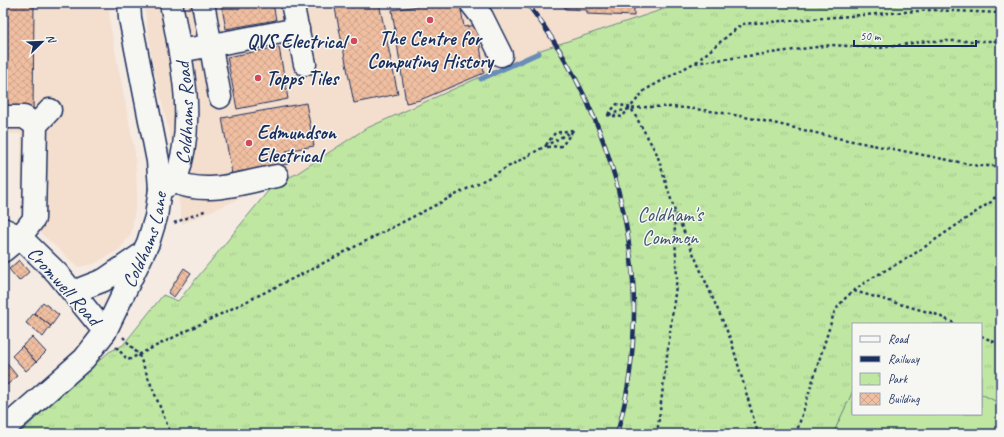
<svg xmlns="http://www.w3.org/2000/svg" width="1004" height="437" viewBox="0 0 1004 437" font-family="Caveat,sans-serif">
<defs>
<pattern id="park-tufts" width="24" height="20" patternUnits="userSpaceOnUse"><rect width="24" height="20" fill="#c0e7a2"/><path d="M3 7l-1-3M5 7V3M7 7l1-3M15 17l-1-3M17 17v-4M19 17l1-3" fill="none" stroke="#a4c68e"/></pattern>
<pattern id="building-cross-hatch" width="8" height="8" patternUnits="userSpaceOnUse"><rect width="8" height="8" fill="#f0bea0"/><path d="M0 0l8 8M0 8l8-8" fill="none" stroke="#cda48c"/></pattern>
</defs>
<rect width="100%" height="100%" fill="#f5ebe2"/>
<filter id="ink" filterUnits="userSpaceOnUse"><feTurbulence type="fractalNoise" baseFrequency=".025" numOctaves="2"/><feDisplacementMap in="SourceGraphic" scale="8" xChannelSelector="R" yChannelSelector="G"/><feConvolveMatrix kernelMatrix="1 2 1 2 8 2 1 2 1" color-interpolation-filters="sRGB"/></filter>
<g filter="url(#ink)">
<path fill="#f4dece" d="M3,3h106l1,21 25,129 2,43 -6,38 -11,15 -26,15 -16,3 -57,-52v-81l-18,-1z
M144,3h538l-144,48 -173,78 -69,45 -114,50 -10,-79 -20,-85z"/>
<path fill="url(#park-tufts)" stroke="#6e8b80" d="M682,3h319v401l-20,-10v-70h-128v67l-20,43h-814l27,-26 63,-56 14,-7 40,-50 15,6 95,-116 23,-11 69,-45 173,-78z"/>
<path fill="#c0e7a2" stroke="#6e8b80" d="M853,391v23h128v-20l20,10v30h-168z"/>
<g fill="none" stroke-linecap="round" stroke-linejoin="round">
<path stroke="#678dba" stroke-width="5" d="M481,79l58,-26"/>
</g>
<path fill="url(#building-cross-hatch)" stroke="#1b2f5e" d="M3,3h31l-1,110h-30z
M221,3h52l3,17 -50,9z
M334,3h45l19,91 -44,9z
M438,3h22l4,24 13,-2 7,48 -64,27 -14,3 -14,-93z
M565,3h69v13l-47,-2v-4l-22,-1z
M279,47l9,52 -51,10 -10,-52z
M306,103l8,43 -28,5 2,13 -56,10 -10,-56z
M19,260l10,12 -10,9 -10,-12z
M184,268l7,5 -17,24 -6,-4z
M43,302l16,13 -8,11 -17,-13z
M34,313l17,13 -8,11 -17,-14z
M32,337l14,15 -10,10 -14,-16z
M22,346l14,16 -10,9 -14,-15z
M5,361l12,15 -10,9 -4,-5v-17z"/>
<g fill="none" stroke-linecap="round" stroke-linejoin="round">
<g stroke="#1b2f5e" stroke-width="25">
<g id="minor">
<path d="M203,3l17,94"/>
<path d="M292,3l13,61"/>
<path d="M471,3l11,14 19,38"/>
<path d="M180,51l118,-22"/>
<path d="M3,117h21l12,8"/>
<path d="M175,182c33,14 68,0 102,-6"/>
<path id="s1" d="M160,189l15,-7c22,-59 7,-119 -4,-179"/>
<path d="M3,229l17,8 37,36 48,59"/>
<path d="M3,251l17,-14 14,-18 2,-94 14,-15"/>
<path d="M73,292l31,-12 38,-26"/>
<path id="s2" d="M3,430l81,-71 21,-27 43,-89 8,-26 4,-28 -2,-28 -28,-143 -1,-15"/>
</g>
</g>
<path stroke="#1b2f5e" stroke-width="2.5" stroke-dasharray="3 3" stroke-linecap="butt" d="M696,62l46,-38 189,-14 70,3
M608,114l9,-10 14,4 26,46 17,55 57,131 27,94
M607,115l15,2 23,-27 49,-27 138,-18 48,3 47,-7h74
M609,115c55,-24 173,11 233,24 46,9 91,18 137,27h22
M546,145l9,-12 17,-3
M547,147l15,-1 10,-14
M174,223l33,-13
M854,291l81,23 21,10
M981,336l20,9
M123,337l16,18 32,79
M116,347l12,13 22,-11 156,-77 182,-94 86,-48
M657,434l20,-156 -3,-66
M796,434l38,-121c16,-28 53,-42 80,-59 26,-17 51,-35 77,-52l10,-12"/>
<use href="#minor" stroke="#f6f6f2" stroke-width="22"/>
<g stroke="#1b2f5e" stroke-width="4.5">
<path id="rail" d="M527,3c93,120 132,283 90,431"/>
</g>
<use href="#rail" stroke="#f6f6f2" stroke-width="3" stroke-dasharray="9" stroke-linecap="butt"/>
</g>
</g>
<g fill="#d1495b" stroke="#f6f6f2" stroke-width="1.5">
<circle cx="430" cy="20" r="4"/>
<circle cx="354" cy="41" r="4"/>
<circle cx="258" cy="78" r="4"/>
<circle cx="249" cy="143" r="4"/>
</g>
<g text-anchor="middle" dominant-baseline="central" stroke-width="3" stroke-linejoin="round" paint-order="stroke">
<g font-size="20" font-weight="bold" fill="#1b2f5e" stroke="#f6f6f2" text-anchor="start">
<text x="430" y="38" text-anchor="middle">The Centre for<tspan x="430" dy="23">Computing History</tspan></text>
<text x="346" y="41" text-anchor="end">QVS Electrical</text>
<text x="266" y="78">Topps Tiles</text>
<text x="257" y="132">Edmundson<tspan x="257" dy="23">Electrical</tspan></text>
</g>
<g font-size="20" fill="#1b2f5e" stroke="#f6f6f2">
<text stroke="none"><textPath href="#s1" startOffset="87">Coldhams Road</textPath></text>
<text stroke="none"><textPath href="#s2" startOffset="243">Coldhams Lane</textPath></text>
<text transform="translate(64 286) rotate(48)">Cromwell Road</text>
</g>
<g font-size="20" fill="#3c546c" stroke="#f6f6f2">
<text x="670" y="214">Coldham's<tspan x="670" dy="23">Common</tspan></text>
</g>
</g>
<rect width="1004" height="437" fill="none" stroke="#f6f6f2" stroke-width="16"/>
<rect x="8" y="8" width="988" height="421" fill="none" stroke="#1b2f5e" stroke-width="1.5" filter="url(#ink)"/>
<rect x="852" y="323" width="130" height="92" fill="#f6f6f2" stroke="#9ea6b7"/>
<rect x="860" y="336" width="20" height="6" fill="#f6f6f2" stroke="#9ea6b7"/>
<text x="888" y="343" font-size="12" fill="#1b2f5e">Road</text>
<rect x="860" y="356" width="20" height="6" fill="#1b2f5e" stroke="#9ea6b7"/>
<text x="888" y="363" font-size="12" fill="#1b2f5e">Railway</text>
<rect x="860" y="373" width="20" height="12" fill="url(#park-tufts)" stroke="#9ea6b7"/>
<text x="888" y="383" font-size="12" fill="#1b2f5e">Park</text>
<rect x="860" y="393" width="20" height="12" fill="url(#building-cross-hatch)" stroke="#9ea6b7"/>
<text x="888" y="403" font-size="12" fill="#1b2f5e">Building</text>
<g transform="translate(42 42) rotate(67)" stroke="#f6f6f2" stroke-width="3" paint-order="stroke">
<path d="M0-3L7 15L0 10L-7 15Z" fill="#1b2f5e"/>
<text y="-6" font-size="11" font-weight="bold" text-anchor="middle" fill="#1b2f5e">N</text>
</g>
<path d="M854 40v6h122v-6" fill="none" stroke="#1b2f5e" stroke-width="2"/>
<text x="860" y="40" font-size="12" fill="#1b2f5e" stroke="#f6f6f2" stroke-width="3" paint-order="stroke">50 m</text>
</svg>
